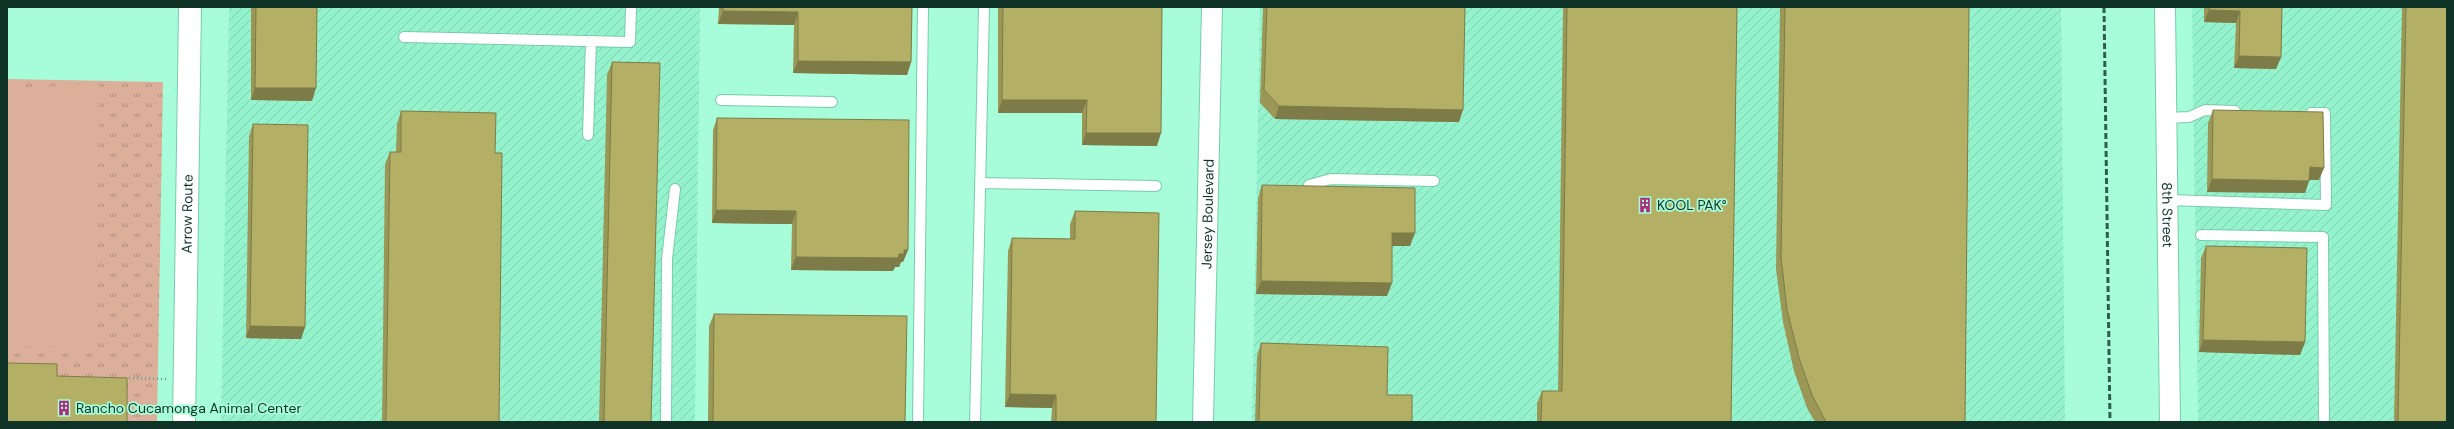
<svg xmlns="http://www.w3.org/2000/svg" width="2454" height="429" viewBox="0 0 2454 429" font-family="'DM Sans',sans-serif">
<defs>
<pattern id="industrial-furrows" width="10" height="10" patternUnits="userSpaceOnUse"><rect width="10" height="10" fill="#94f3cd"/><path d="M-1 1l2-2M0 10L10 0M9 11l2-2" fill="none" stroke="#7ed1b0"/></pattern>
<pattern id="grass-tufts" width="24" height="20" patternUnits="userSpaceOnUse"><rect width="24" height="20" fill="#dcaf9a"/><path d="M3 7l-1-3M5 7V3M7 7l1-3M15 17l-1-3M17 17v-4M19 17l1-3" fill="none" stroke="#b18f7e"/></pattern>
</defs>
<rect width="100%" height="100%" fill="#a7fdda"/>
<path fill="url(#industrial-furrows)" d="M229,7h471l-5,415h-474z
M1260,7h801l4,415h-813z
M2192,7h255v415h-249z"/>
<path fill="url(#grass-tufts)" d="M7,79l156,3 -6,340h-150z"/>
<path fill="#dcaf9a" d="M69,84l30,1 -3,251 -12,11 -77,-1v-250l24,-7z"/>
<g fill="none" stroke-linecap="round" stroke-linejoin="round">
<g stroke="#77ccab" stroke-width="12">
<path id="service" d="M404,37l226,5 1,-35
M721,100l111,2
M2166,118l23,-1 16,-7 30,1
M588,135l3,-94
M980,183l176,3
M1309,185l22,-6 103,2
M2167,200l159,5 -1,-92h-14
M2201,235l122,2 1,185
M666,422l1,-163 8,-70
M918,422l5,-415
M975,422l9,-415"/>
</g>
<g stroke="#77ccab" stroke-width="22">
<g id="minor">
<path id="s1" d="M2165,7l5,415"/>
<path id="s2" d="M1203,422l9,-415"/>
</g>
</g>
<g stroke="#77ccab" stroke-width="24">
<g id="secondary">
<path id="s3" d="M184,422l6,-415"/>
</g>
</g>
<path stroke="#61a087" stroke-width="2.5" stroke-dasharray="1 3" stroke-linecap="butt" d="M125,378l41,1"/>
<use href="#service" stroke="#fff" stroke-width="10"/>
<use href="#minor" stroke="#fff" stroke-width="20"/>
<use href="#secondary" stroke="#fff" stroke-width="22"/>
<path stroke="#2e5d4c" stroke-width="3" stroke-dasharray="6 3" stroke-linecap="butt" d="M2104,7l6,415"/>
</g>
<path fill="#9a9757" d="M251,7h66l-5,94 -61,-1z
M719,7h193l-1,55 -4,13 -114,-2 1,-48 -76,-1z
M998,7h164l-5,139 -75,-1v-32h-84z
M1263,7h202l-6,115 -184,-3 -15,-16z
M1563,7h174l-6,415h-194v-19l5,-12h16z
M1780,7h189l-4,415h-150l-8,-14 -13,-37 -11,-49 -7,-53z
M2204,7h78l-1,50 -5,12 -42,-1 2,-45 -32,-1z
M2402,7h45v415h-53z
M612,62l39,360h-52l8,-347z
M2213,110l106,70h-10l-4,13 -98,-1 1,-69z
M401,111l94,42 4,269h-117l3,-258 5,-12h6l1,-28z
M717,118l191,132 -5,12h-2l-2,5h-4l-2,4 -102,-1 1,-46 -80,-1 1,-93z
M253,124l52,203 -4,12 -55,-1 3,-202z
M1262,185l148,61h-18l-5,50 -131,-2 2,-96z
M1075,211l81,211h-105l1,-14 -47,-1 3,-156 4,-13 58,1v-15z
M2206,246l99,96 -5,13 -101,-3 2,-94z
M714,314l191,108h-197l1,-96z
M1261,343l126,52 25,27h-157l2,-66z"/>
<path fill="#7d7b47" d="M2209,10l31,1 -4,12 -32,-1z
M723,11l75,1 -4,13 -76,-1z
M2239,56l42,1 -5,12 -42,-1z
M798,61l113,1 -4,13 -114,-2z
M255,88h61l-4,13 -61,-1z
M1002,100h85l-5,13h-84z
M1279,106l184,4 -4,12 -184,-3z
M1086,133h75l-4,13 -75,-1z
M2310,167l14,1 -5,12h-14z
M2212,179l97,2 -4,12 -98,-1z
M716,210l80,1 -4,13 -80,-1z
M1392,233h23l-5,13h-22z
M904,250h4l-5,12h-2l-2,5h-4l-2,4 -102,-1 5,-13 103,-3z
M1261,281l131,2 -5,13 -131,-2z
M250,326l55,1 -4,12 -55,-1z
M2203,340l102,2 -5,13 -101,-3z
M1010,394l46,1 -4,13 -47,-1z"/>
<path fill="#b3b065" stroke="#7d7b47" d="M256,7h61l-1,81h-61z
M723,7h189l-1,55 -113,-1v-49l-75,-1z
M1003,7h159l-1,126h-75l1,-33h-85z
M1267,7h198l-2,103 -184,-4 -15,-16z
M1567,7h170l-6,415h-190l1,-31h20z
M1785,7h184l-4,415h-139l-14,-27 -13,-37 -12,-48 -6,-53z
M2209,7h73l-1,50 -42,-1 1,-45 -31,-1z
M2406,7h41v415h-49z
M612,62l48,1 -9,359h-47z
M2213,110l110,2 1,56 -14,-1 -1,14 -97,-2z
M401,111l95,2 -1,40h7l-3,269h-113l4,-270h11z
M717,118l192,2 -1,130h-4v4h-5l-1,4 -102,-1v-46l-80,-1z
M253,124l55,1 -3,202 -55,-1z
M1262,185l153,3v45h-23v50l-131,-2z
M1075,211l84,2 -3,209h-100v-27l-46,-1 2,-156 63,1z
M2206,246l101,2 -2,94 -102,-2z
M714,314l193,2 -2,106h-192z
M1261,343l127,4 -1,48h25v27h-153z
M7,363l50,1v12l70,2v44h-120z"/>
<defs>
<g id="building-bare" transform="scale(1.2)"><path d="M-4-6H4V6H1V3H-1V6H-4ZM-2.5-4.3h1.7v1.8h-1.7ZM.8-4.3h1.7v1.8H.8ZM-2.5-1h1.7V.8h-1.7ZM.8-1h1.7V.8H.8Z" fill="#ab2d7d" stroke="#a7fdda" stroke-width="2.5" paint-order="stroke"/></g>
</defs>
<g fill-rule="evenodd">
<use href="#building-bare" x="1645" y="205"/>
<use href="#building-bare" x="64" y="408"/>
</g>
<g text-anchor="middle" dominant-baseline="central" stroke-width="3.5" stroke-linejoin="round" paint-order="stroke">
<g font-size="14" fill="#0f3427" stroke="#a7fdda" text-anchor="start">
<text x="1657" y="205">KOOL PAK°</text>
<text x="76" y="408">Rancho Cucamonga Animal Center</text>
</g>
<g font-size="14" fill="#0f3427" stroke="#a7fdda">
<text stroke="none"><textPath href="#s3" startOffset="208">Arrow Route</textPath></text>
<text stroke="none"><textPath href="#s1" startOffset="208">8th Street</textPath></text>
<text stroke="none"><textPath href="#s2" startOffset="208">Jersey Boulevard</textPath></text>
</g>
</g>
<rect width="2454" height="429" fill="none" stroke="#0f3427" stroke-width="16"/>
</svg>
